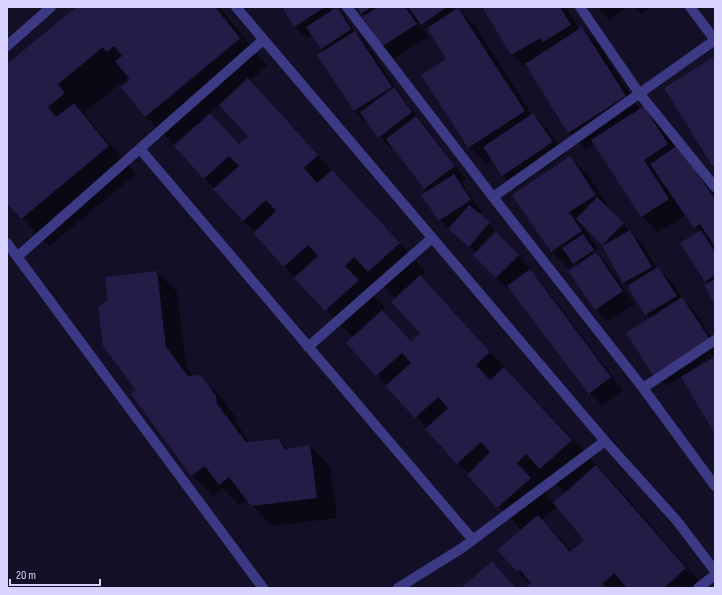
<svg xmlns="http://www.w3.org/2000/svg" width="722" height="595" viewBox="0 0 722 595" font-family="'Sofia Sans Condensed',sans-serif">
<rect width="100%" height="100%" fill="#130f26"/>
<path fill="#0007" fill-rule="evenodd" d="M77,7h142l23,28 -86,71v3l87,-72 24,29 -18,15 177,191 -6,5 204,217 81,94h-178l4,-3 -14,-13 4,-42 -174,-187 6,-5 -57,-60 -121,-132 23,-21 -1,-1 -24,20 -27,-28 -17,-39 -44,35 6,10 45,52 -87,72 -42,-45v-136zM220,105l29,31 -9,9 -31,-31zM382,285l14,14 25,34 -9,8 -30,-29 4,-3 -14,-15zM554,482l11,11 -10,10 -11,-12zM622,494l68,78 -2,1 -67,-78zM557,507l29,33 -14,11 -30,-31z
M283,7h45l3,5 6,-4 6,6 12,18 12,12 32,49 67,86 -5,3 21,30 -3,2 16,15 -16,19 1,2 16,-17 35,35 -2,2 12,12 82,108 -21,15 -12,-12 -80,-105 -1,2 -34,-35 2,-2 -37,-33 -12,-28 -34,-45 -3,2 -23,-27 -1,1 -12,-12 -30,-59 -13,-17 -5,3 -13,-12z
M358,7h94l3,4 3,-2 17,17 57,89 1,-1 12,12 20,28 -50,34 -12,-12 -10,-16 -7,4 -17,-17 -22,-88 -15,-24 -12,-12 8,14 -34,22 -12,-12 -17,-30z
M483,7h83l14,23 2,-2 17,17 41,65 3,-3 17,17 16,24 14,11 25,36v108l-7,-19 -3,-3 -5,-48 -14,-18 -28,18 -16,-17 -48,-72 -8,5 -17,-17 -39,-61 -18,-16z
M597,7h31l-19,13z
M636,7h17l-11,7z
M570,157l17,17 25,38 30,31 15,25 13,12 12,18 12,12 21,32v12l-49,32 -12,-12 -4,-55 -26,-36 -21,-37h1l-17,-17 -2,1 13,19 -3,2 13,14 26,38 -26,18 -13,-12 -18,-43 -2,-2 -7,4 -16,-17z
M157,272l20,20 10,76 6,9 7,-1 21,21 15,21 2,7 12,18 28,-3 10,9 22,-3 20,21 7,51 -65,8 -25,-26 -7,5 -17,-17 -10,8 -21,-21 -60,-81 5,-3z
M492,562l26,26h-55z"/>
<path fill="#241b47" d="M76,7h139l25,31 -95,79 -24,-30 9,-7 -15,-19 7,-5 -8,-10 -7,6 -4,-5 -45,37 7,9 -17,14 8,10 18,-14 35,43 -88,73 -14,-16v-139z
M282,7h43l-31,20z
M337,7l14,22 -30,20 -15,-22z
M357,7h14l-10,7z
M378,7h27l12,17 -36,23 -19,-30z
M408,7h39l-26,18z
M482,7h78l11,18 -28,17 -2,-4 -30,17z
M458,8l67,103 -57,37 -47,-73 25,-16 -19,-31z
M582,27l44,69 -58,37 -43,-69z
M355,31l37,56 -38,24 -37,-56z
M715,56v109l-2,2 -49,-79z
M248,78l70,77 -14,13 13,15 15,-13 68,73 -32,29 -14,-15 -9,9 14,14 -34,31 -31,-33 24,-22 -10,-11 -24,22 -31,-34 23,-22 -10,-11 -23,21 -30,-32 26,-23 -10,-10 -25,23 -30,-33 36,-33 29,31 9,-8 -29,-31z
M394,87l18,25 -34,26 -18,-26z
M644,106l24,38 -24,16 25,39 -28,18 -50,-77z
M533,113l20,29 -51,34 -19,-29z
M416,116l39,50 -31,23 -38,-50z
M678,145l37,54v48l-15,-23 -6,4 -44,-64z
M570,156l26,39 -27,17 13,19 -31,21 -39,-57z
M454,174l17,26 -32,21 -18,-26z
M597,197l27,26 -22,22 -26,-26z
M469,205l21,17 -21,25 -21,-18z
M630,230l22,37 -29,16 -21,-37z
M701,230l14,22v23l-10,7 -25,-39z
M496,232l23,23 -23,23 -23,-23z
M583,234l11,16 -21,14 -11,-16z
M596,252l27,39 -28,19 -27,-39z
M658,267l19,29 -32,19 -18,-29z
M530,269l81,108 -22,17 -82,-108z
M157,271l9,76 22,29 13,-1 15,21 1,8 29,38 32,-3 7,10 25,-4 7,53 -66,8 -22,-29 -10,8 -14,-19 -14,10 -60,-82 5,-4 -33,-44 -5,-39 10,-7 -3,-23z
M420,275l70,77 -14,13 14,15 14,-13 68,73 -32,29 -14,-15 -9,9 14,15 -34,30 -30,-33 23,-23 -9,-10 -24,22 -32,-35 23,-21 -10,-11 -23,21 -30,-32 26,-23 -9,-10 -26,23 -30,-33 36,-33 29,31 9,-8 -29,-31z
M715,279v26l-11,-20z
M682,297l27,41 -56,37 -27,-42z
M715,357v77l-34,-57z
M596,465l90,103 -22,20h-37l-13,-15 -12,11 4,4h-80l5,-5 -11,-13 -3,2 -20,-22 41,-35 32,37 14,-12 -31,-37z
M492,561l24,27h-55z"/>
<g fill="none" stroke-linecap="round" stroke-linejoin="round">
<path stroke="#3d3a85" stroke-width="10" d="M236,7l369,434 -143,107 -64,40
M347,7l146,190 150,191 72,98
M580,7l59,86 76,94
M690,7l25,33
M7,46l44,-39
M140,149l333,391
M493,197l222,-157
M7,243l256,345
M17,257l246,-217
M308,347l124,-109
M643,388l72,-48
M605,441l72,80 38,50
M698,588l17,-13"/>
</g>
<rect width="722" height="595" fill="none" stroke="#d9d4ff" stroke-width="16"/>
<path d="M10 579v6h90v-6" fill="none" stroke="#d9d4ff" stroke-width="2"/>
<text x="16" y="579" font-size="12" fill="#d9d4ff" stroke="#130f26" stroke-width="3" paint-order="stroke">20 m</text>
</svg>
